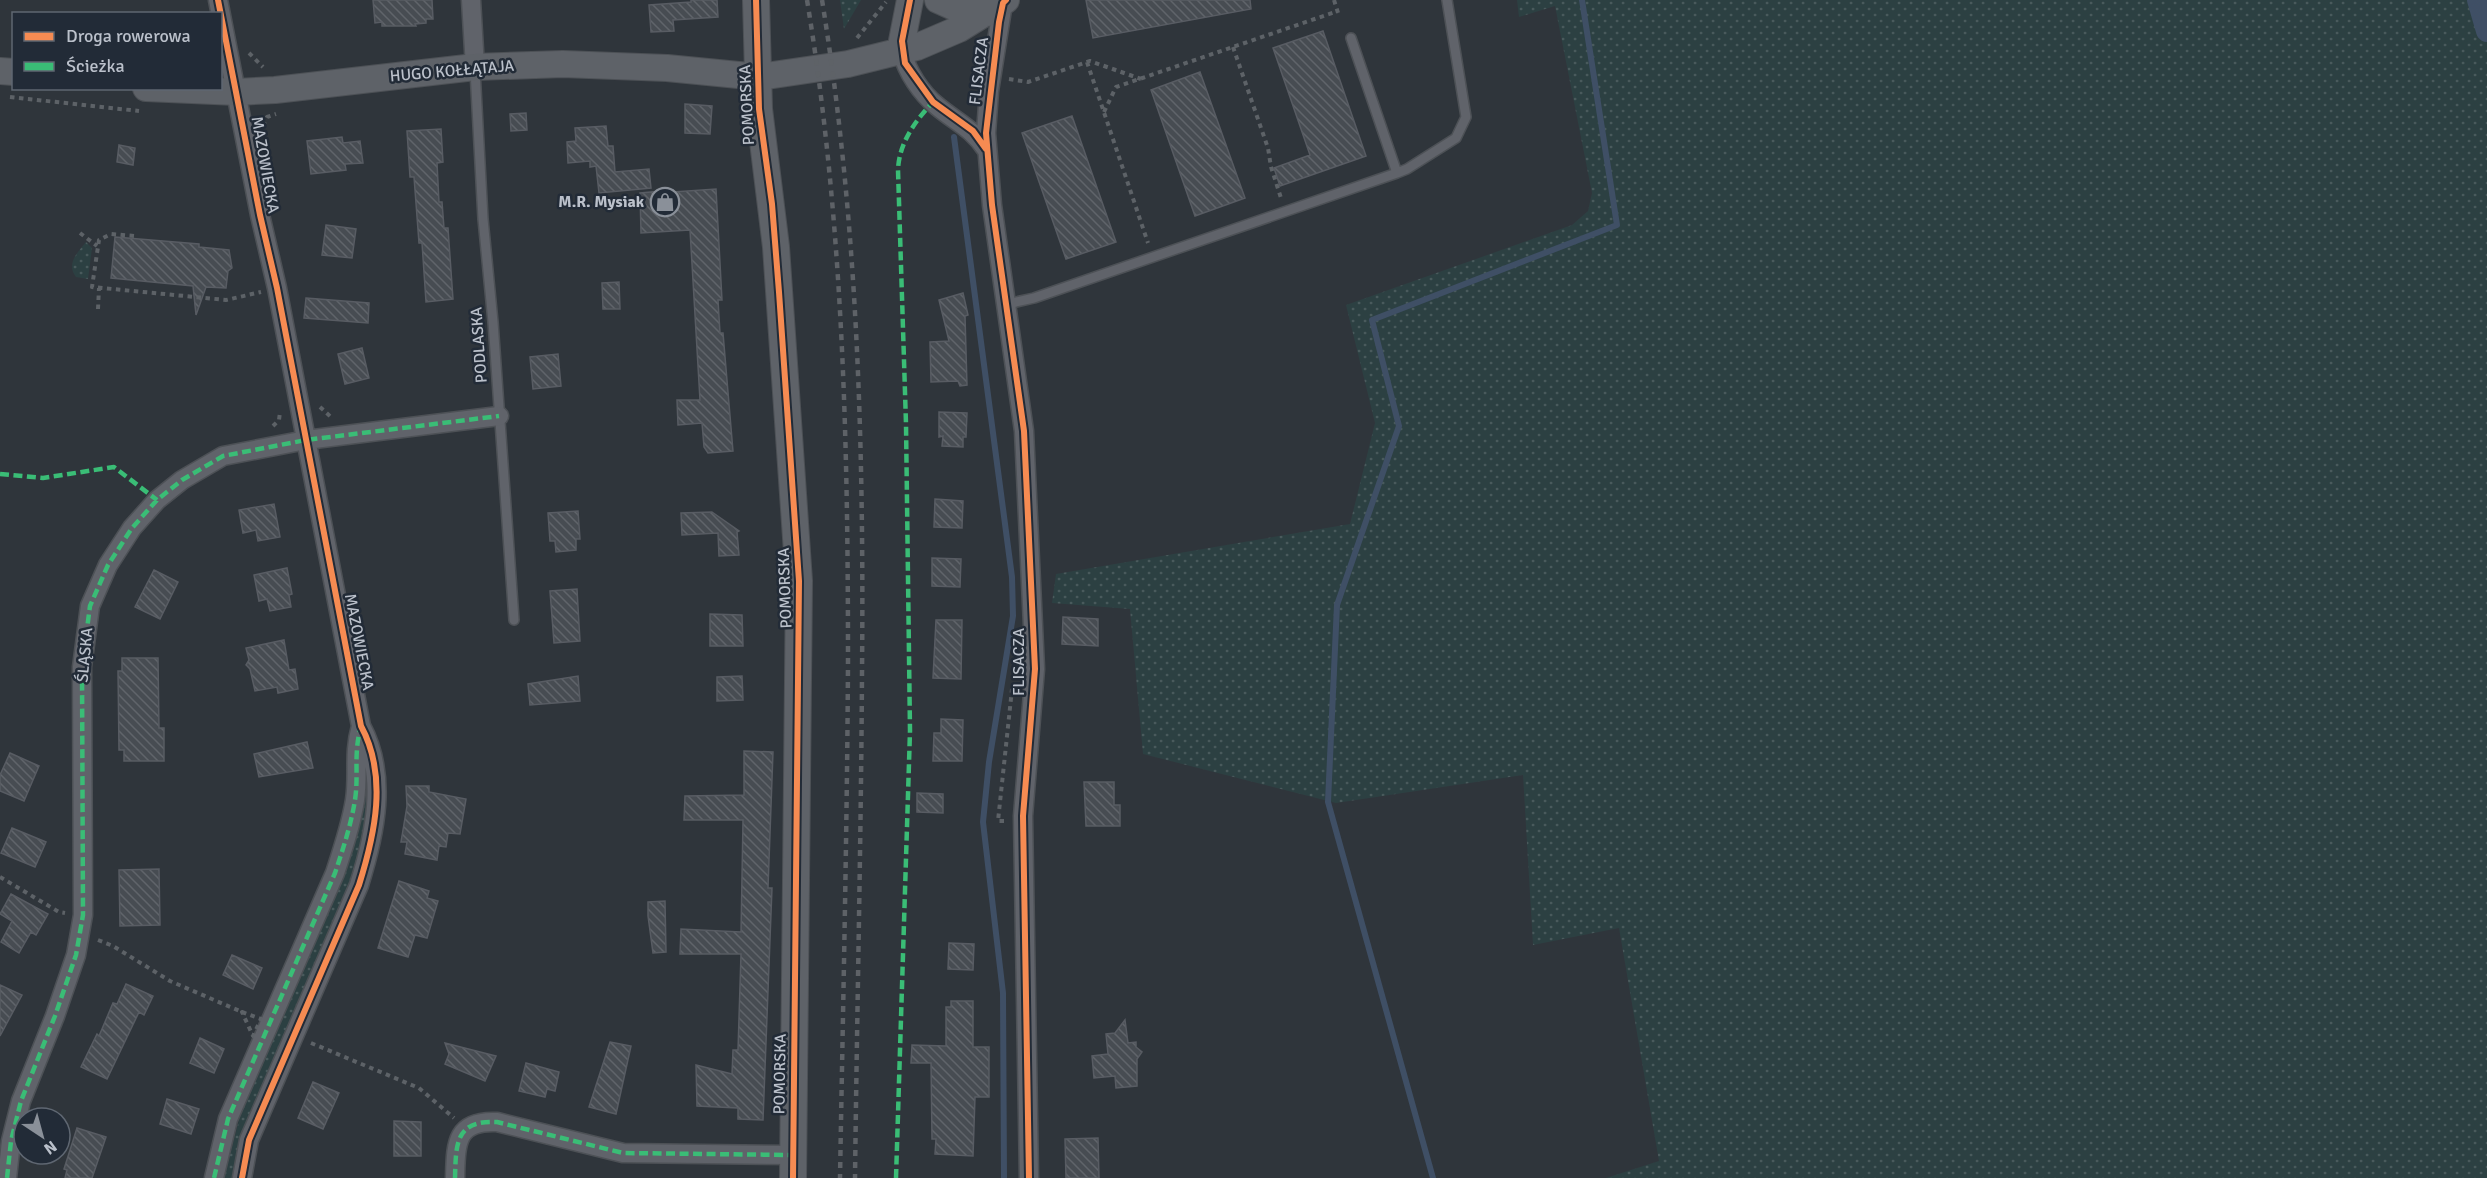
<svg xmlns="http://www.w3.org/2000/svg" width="2487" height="1178" viewBox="0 0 2487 1178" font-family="Signika,sans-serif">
<defs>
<pattern id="grass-dots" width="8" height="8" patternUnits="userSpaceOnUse" patternTransform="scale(1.5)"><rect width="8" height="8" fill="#2c4042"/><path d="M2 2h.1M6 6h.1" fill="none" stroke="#495a5c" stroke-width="1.8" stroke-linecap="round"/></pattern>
<pattern id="building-back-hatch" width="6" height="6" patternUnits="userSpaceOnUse" patternTransform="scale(1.5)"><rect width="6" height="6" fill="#474c52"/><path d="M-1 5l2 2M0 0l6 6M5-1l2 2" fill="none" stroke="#60646a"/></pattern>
</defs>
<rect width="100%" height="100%" fill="#2f353b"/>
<path fill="url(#grass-dots)" d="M840,0h21l-17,29z
M1517,0h970v1178h-881l53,-17 -40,-233 -86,17 -10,-170 -187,28 -193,-49 -13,-145 -78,-6 4,-29 294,-50 25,-101 -29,-118 226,-80 16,-14 4,-18 -37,-187 -36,11z
M86,242l6,6 -4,31 -12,-2c-10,-13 1,-24 10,-35z
M362,760h7l1,21 -8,72 -126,325h-12l22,-85 36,-82z"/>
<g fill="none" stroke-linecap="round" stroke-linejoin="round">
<path stroke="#3f4f65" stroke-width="6" d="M954,137l58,440 1,39 -24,146 -6,60 20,171 1,185
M1433,1178l-105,-376 9,-197 62,-179 -27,-106 245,-95 -35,-225"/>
<path stroke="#3f4f65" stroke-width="22" d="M2478,0l9,31"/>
</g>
<path fill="url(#building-back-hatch)" stroke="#585c63" stroke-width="1.5" d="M373,0h59l1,19h-7v4l-11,1 1,2h-34v-4l-7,1z
M691,0h26l1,17 -45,3 1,11 -23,1 -2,-27 42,-3z
M1086,0h164l1,9 -158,29z
M1323,31l43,125 -86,30 -6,-18 36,-13 -37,-107z
M1200,72l45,126 -50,18 -44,-126z
M685,104l27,2 -2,28 -25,-1z
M526,113l1,17 -16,1 -1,-17z
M1072,116l44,126 -50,17 -44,-126z
M606,126l2,20h5l2,26 34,-3 2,19 -52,5 -3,-27 -6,1v-6l-22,2 -1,-21 9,-1 -1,-13z
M441,129l2,33 -6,1 2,39h3l2,26h4l5,71 -27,3 -4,-59h-3l-5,-66h-4l-3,-46z
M342,137l1,6 17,-2 3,22 -18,1 1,6 -35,4 -4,-33z
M119,145l16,3 -2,17 -16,-3z
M716,189l6,111h-4l2,33h3l10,118 -25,2 -4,-6 -2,-24 -24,2 -1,-25h23l-10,-170 -49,3 -1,-40 33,-3v2z
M326,225l30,4 -4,29 -30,-3z
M115,237l84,7v3l30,3 3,18 -4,3 -2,17 -20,-1 -10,28 -3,-29 -82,-8z
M619,282l1,27h-17l-1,-26z
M963,293l5,22 -3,1 2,69 -7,1 -2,-5 -27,1 -1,-40 19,-1 -10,-41z
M306,298l63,5 -1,20 -64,-5z
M362,348l7,30 -24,6 -7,-30z
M558,354l3,32 -28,3 -3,-32z
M939,412l28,1 -1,24h-3v10l-21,-1 1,-10 -4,1z
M935,499l28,2 -1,27 -28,-1z
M274,504l6,33 -22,4 -2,-11 -13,3 -4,-23z
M578,511l2,28h-4v11l-20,2 -1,-11h-5l-2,-28z
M712,512l27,19 -2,1 2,23 -20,1 -1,-23 -36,2 -1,-22z
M932,558l29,1 -1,28 -28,-1z
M287,568l5,26 -3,1 2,12 -21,4 -3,-12 -8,2 -5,-26z
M154,570l24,12 -18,37 -25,-12z
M577,589l3,52 -26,2 -4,-52z
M710,614l32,1 1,31h-33z
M1063,617l35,2v27l-36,-2z
M936,620h26l-1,59 -28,-1z
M284,640l5,30 6,-1 3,20 -20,4 -1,-6 -22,4 -5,-22 -4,-4 3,-5 -3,-12z
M122,658h36l1,70h5v33h-40v-11h-5l-1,-79h4z
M578,676l2,25 -50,4 -2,-21z
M742,676l1,24 -26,1v-24z
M941,719l22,1 -1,41h-29l1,-28h7z
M307,742l6,26 -54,9 -5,-23z
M744,751l29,1 -5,136h4l-9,232 -25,-1v-11l-41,-2 -1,-41 36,9 1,-24h5l3,-96h-61l1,-25 60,3 2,-112h-59l1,-24 59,-1z
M10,753l29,13 -15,35 -24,-10v-16z
M1084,782h30v23h6v21h-34z
M406,786h23v6l37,7 -6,35 -12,-1 -2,14 -7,-1 -2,14 -32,-6 2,-12h-6l6,-36z
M917,793l26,1v19l-26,-1z
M12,828l34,14 -11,25 -34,-14z
M159,869l1,56 -40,1 -1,-56z
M399,881l30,10 -2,7 11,3 -11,37 -12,-3 -7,22 -30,-9z
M11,894l37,20 -12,21 -5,-3 -12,21 -18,-11 11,-21 -12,-7z
M665,901l1,51 -13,1 -5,-37v-14z
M949,943l25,1 -1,26 -25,-1z
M232,955l30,13 -9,21 -30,-14z
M126,984l27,12 -9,19 -5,-3 -32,67 -26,-12 16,-33 2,2 14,-33 4,1z
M0,985l22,10 -22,41z
M951,1001h22v46h16v50h-14l-2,59 -38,-2 1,-15h-4l-1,-76h-20l1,-18 34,1v-39h5z
M1125,1020l3,23 8,-1v5l6,5 -5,7v27l-21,2 -1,-12 -21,2 -2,-22 16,-2 -2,-20 9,-1z
M200,1038l24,11 -10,24 -24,-10z
M610,1042l21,4 -15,68 -27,-7z
M445,1043l51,13 -11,25 -40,-17 4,-10z
M526,1063l33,9 -4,19 -8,-2 -2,8 -26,-6z
M313,1082l26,11 -16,36 -25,-11z
M167,1099l32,10 -8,25 -31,-10z
M394,1121l27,1v34h-27z
M77,1128l29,9 -14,41h-27l2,-8 -3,-1z
M1098,1138l1,40h-33l-1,-39z"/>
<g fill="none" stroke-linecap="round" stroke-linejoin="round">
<g stroke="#4d5156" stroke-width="12">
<path id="lane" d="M1351,38l46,135
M475,70l8,149 10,103 21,298
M1007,304l27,-6 363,-125 10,-4 49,-31 10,-21 -19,-117"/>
</g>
<g stroke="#4d5156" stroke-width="21">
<path id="street" d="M218,0l42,215 17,73 84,438c27,50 14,108 -2,159l-110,255 -7,38
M471,0l4,67
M1003,3l-14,88 -3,42 6,72 32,226 11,238 -12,147 6,362
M902,52c5,20 19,41 35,54 19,16 34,21 49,43
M7,1178l4,-37 10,-40 34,-85 21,-61 7,-40 -1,-248 8,-61 18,-41 24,-37 25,-28 25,-20 41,-24 83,-16 193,-24
M214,1178l14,-59 107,-246c8,-24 16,-48 20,-73 4,-27 -2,-45 6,-74
M455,1178c1,-34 0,-58 42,-56l126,31 170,2"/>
</g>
<g stroke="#4d5156" stroke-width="28">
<path id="secondary" d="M756,0l3,109 17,138 23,334 -6,597
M938,0l29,13h20
M902,52v-11l8,-41
M0,71l14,1
M146,88l91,4 38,-2 200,-23 88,-3 104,4 92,9 89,-13 69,-17 42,-18 47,-29"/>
</g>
<path stroke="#5d6267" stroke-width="4" stroke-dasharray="4.5 4.5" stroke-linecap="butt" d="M1334,0l5,16
M857,38l29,-36
M1233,47l35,101 3,19 10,31
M249,53l14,14
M1087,62l61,181
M1009,79l19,3 62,-21 51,18
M10,97l129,14
M1104,112l12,-25 222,-76
M263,126l4,-9 9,-3
M80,233l17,13
M134,236l-23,-2 -12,6 -7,47 134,13 35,-8
M98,309l1,-21
M320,407l12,11
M273,426l6,-6 1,-8
M1004,821h-6l14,-132
M0,877l59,35 6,1
M98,940l15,6 57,35 72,31
M242,1012l19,7 -8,17z
M311,1043l108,45 35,30"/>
<use href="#lane" stroke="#60636a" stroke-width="9"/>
<use href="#street" stroke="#60636a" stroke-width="18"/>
<use href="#secondary" stroke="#5e6268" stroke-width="26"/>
<path stroke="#5e6267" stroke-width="4.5" stroke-dasharray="6 6" stroke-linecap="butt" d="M807,0c36,218 41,441 41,662 -1,172 -5,344 -8,516
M822,0c36,222 42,449 40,674 -1,168 -5,336 -7,504"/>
<path stroke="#3abd76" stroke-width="4.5" stroke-dasharray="9 4.5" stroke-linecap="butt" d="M0,474l43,4 71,-11 43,33
M7,1178l4,-37 10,-40 34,-85 21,-61 7,-40 -1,-248 8,-61 18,-41 24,-37 25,-28 25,-20 41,-24 83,-16 193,-24
M214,1178l14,-59 107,-246c8,-24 16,-48 20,-73 4,-27 -2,-45 6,-74
M455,1178c1,-34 0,-58 42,-56l126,31 170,2
M896,1178l14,-447 -4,-307 -8,-254c1,-27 17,-49 35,-68"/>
<g stroke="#222b37" stroke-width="10">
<path id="cycleway" d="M218,0l42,215 17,73 84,438c27,50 14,108 -2,159l-110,255 -7,38
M756,0l3,109 13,95 7,88 20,289 -6,597
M910,0l-8,41 3,22 28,39 40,29 13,18
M1006,0l-3,3 -4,19 -13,111 6,72 32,226 11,238 -12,147 6,362"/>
</g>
<use href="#cycleway" stroke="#f68b52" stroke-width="6"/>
</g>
<defs>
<g id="shop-ring" transform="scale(1.5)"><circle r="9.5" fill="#222b37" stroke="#8a9099" stroke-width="1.5"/><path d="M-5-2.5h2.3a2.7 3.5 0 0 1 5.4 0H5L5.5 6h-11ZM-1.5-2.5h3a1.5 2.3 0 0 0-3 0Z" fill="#8a9099"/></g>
</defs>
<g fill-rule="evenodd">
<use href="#shop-ring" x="665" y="202"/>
</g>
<g text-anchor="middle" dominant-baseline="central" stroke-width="5" stroke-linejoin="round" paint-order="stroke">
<g font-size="16" fill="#bbc1cb" stroke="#222b37">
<text transform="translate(452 71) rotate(-5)">HUGO KOŁŁĄTAJA</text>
<text transform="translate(979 71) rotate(-83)">FLISACZA</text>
<text transform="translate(747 105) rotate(-93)">POMORSKA</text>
<text transform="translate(265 165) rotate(80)">MAZOWIECKA</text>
<text transform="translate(479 345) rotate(-94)">PODLASKA</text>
<text transform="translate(785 588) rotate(-92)">POMORSKA</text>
<text transform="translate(359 642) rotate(79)">MAZOWIECKA</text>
<text transform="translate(85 655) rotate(-85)">ŚLĄSKA</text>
<text transform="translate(1019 662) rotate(-90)">FLISACZA</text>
<text transform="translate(780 1074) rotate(-89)">POMORSKA</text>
</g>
<g font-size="16" font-weight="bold" fill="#bbc1cb" stroke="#222b37" text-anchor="end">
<text x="644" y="202">M.R. Mysiak</text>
</g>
</g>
<rect x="12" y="12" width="210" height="78" fill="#222b37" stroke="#5f6772" stroke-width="1.5"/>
<rect x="24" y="32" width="30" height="9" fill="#f68b52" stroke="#5f6772" stroke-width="1.5"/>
<text x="66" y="42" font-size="18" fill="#bbc1cb">Droga rowerowa</text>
<rect x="24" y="62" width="30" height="9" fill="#3abd76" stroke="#5f6772" stroke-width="1.5"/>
<text x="66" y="72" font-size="18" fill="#bbc1cb">Ścieżka</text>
<g transform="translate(42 1136) rotate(144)"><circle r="28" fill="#222b37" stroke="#5f6772" stroke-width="1.5"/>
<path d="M0-4.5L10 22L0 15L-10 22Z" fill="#8a9099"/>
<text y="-9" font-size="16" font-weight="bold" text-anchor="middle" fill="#bbc1cb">N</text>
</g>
</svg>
